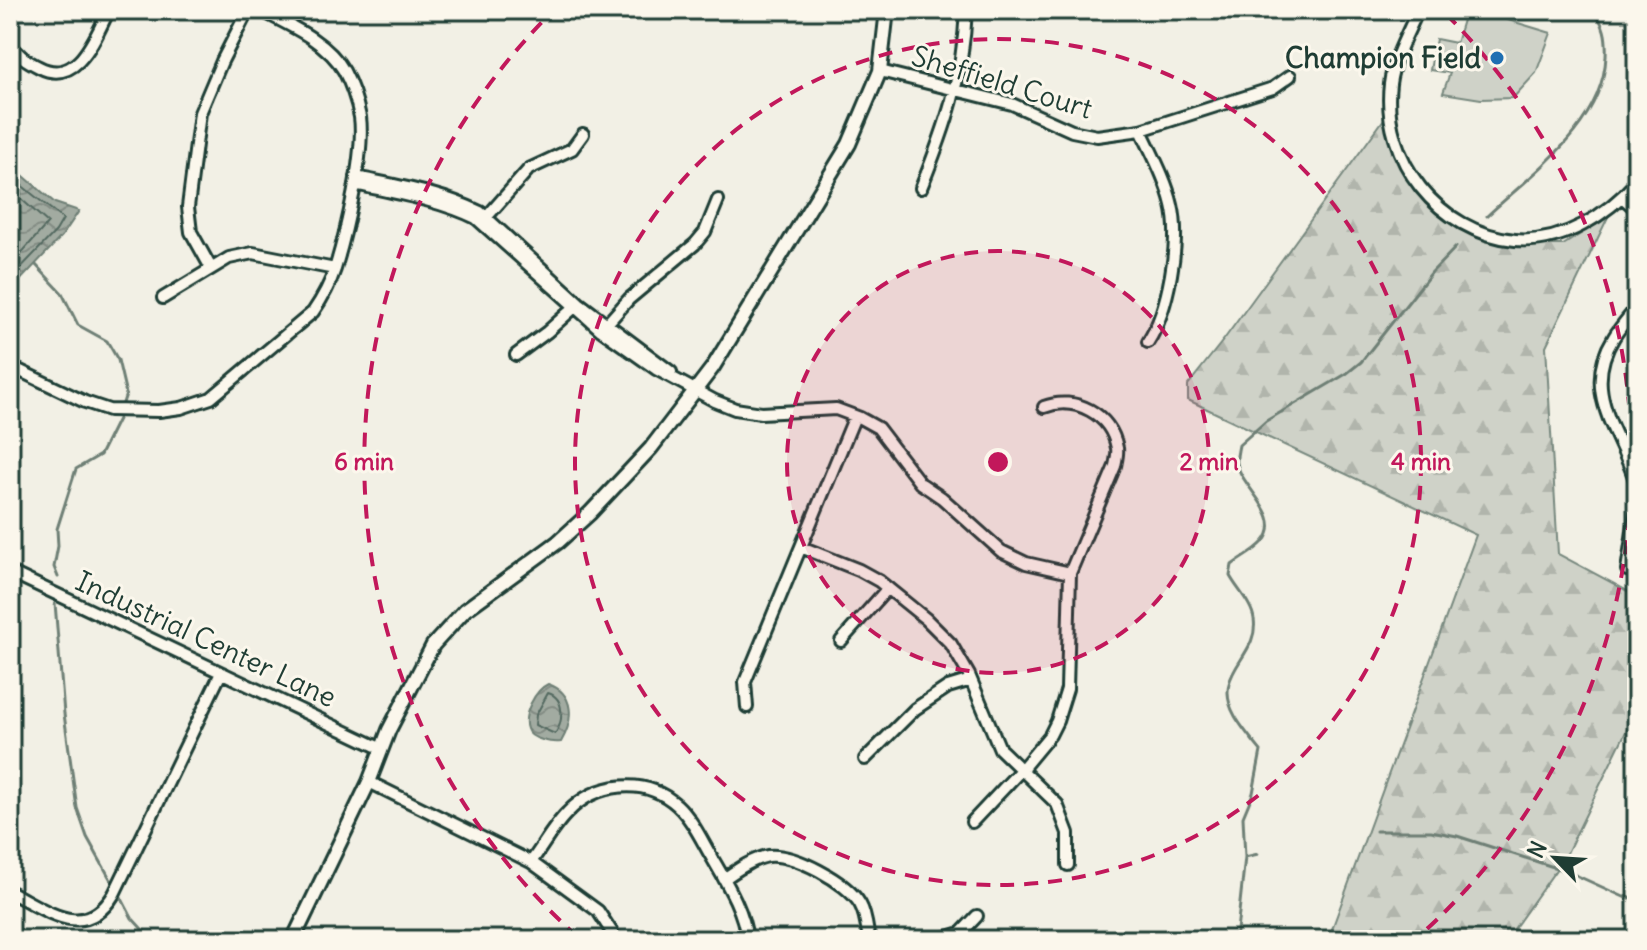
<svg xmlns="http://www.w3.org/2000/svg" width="1647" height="950" viewBox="0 0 1647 950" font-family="Delius,sans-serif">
<defs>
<pattern id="forest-firs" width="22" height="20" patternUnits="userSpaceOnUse" patternTransform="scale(2)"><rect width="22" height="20" fill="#cfd2c8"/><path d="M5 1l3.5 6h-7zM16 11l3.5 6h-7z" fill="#b1b5ac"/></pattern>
<pattern id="water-waves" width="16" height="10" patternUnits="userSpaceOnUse" patternTransform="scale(2)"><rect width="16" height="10" fill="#a2aba1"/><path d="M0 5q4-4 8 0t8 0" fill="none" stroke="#838c84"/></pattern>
</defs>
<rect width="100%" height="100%" fill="#f2f0e5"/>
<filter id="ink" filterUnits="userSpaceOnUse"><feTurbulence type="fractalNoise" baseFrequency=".0125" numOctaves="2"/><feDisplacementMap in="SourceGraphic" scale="16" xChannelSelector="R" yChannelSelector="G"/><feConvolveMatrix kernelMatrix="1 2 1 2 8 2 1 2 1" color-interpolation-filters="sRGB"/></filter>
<g filter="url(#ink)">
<path fill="url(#forest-firs)" stroke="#77887e" stroke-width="2" d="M1392,108l3,45 60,69 50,23h58l45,-28 -62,129 12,208 79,42v113l-72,148 -59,83h-178l148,-405 -288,-135v-15l37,-47z"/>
<path fill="#cfd2c8" stroke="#77887e" stroke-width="2" d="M1466,10h9l76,23 -15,40 -23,25 -32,1 -38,-6 7,-20 -20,-3 6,-31 20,4z"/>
<path fill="url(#water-waves)" stroke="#6e7f75" stroke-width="2" d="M10,164l45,39 24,8 -17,25 -48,51 -4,-2z
M548,684c27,9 26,36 13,58 -8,1 -31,-2 -34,-13 -5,-14 8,-39 21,-45z"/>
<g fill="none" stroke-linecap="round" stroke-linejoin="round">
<path stroke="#536960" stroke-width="2" d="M10,176l53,43 -7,12 -46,48
M10,189l38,34 -38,43
M548,693c18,5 15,30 7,41l-20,-9 1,-10z"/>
<path stroke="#6e7f75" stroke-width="3" d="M1487,216c46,-43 116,-91 119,-160 1,-18 -1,-33 -14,-46
M36,265l26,28 16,32 29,16 11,19 8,34 -3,9
M58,577l-4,-10 4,-21 -1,-17 19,-60 24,-14 19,-38
M55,603l9,111 13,94 10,29 25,45
M1376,831h55l26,5 112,36 57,26v-2l11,4
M1245,857l13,-3
M121,897l11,21 20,22
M1236,940l9,-83 -2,-40 10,-24 8,-42c-9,-11 -19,-23 -26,-35 -25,-44 25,-59 19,-97 -2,-15 -17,-30 -24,-43l2,-11c10,-8 22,-13 31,-23 23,-26 -22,-54 -26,-79 -1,-6 1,-12 2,-18l27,-24 80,-47 15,-12 71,-90 24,-25"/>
<g stroke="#1f3d34" stroke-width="16">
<path id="minor" d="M1418,10c-10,23 -25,49 -28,74 -9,75 49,149 125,156 48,4 92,-25 122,-59
M10,43c7,12 17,18 29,24 39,20 56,-30 70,-57
M880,71l132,33 60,27 25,5 44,-6 132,-42 17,-12
M1141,130c11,24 25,49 31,75 9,36 -4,106 -24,137
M356,177c42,9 86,16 124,35l99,91 92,69
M355,184c40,9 84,16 121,34l125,112 55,39 59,32 20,8 26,4 75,-4 24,9 18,10 42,55 22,15 59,53 25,12 44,10
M921,188c25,-62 42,-111 45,-178
M1623,198l14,12
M484,220l45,-51 43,-20 11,-15
M211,268l-20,-36 -3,-25 12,-94 22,-52 26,-51
M163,298l66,-40 24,-5 82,16
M1637,307c-8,10 -17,20 -23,30 -35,56 8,97 23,149
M605,326l24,-27 66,-55 10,-12 13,-32
M516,355l31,-23 31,-28
M10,366l75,36 24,8 50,1 22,-3 30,-10 102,-86c9,-13 17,-28 22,-43 11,-36 30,-116 25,-152 -3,-15 -9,-33 -16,-46 -17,-30 -55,-46 -84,-61
M801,547l58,23 20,11 47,38 25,25 18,31 31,74 57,55 11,29v32
M1627,570l10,-64
M10,572l372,177
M841,641l47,-53
M747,707l-2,-25 110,-266
M865,759l50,-50 33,-22 23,-7
M369,782l162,80 67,49 19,29
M972,822l49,-52 29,-35 7,-14 10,-32 3,-116 45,-107c1,-5 3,-13 2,-18 -6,-34 -42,-53 -73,-41
M531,862c12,-16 22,-35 36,-49 29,-31 78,-37 110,-8 15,14 24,34 34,51 15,26 33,54 36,84
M724,879c13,-9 28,-20 44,-23 26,-3 79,26 92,48 6,10 7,25 9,36
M10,892c38,19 75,50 104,2l107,-221
M938,940l23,-7 16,-17"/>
</g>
<g stroke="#1f3d34" stroke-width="18">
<path id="tertiary" d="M293,940l76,-158 20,-52 44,-85 32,-35 93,-68 32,-29 61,-65 62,-81 136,-223 31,-73 7,-61"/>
</g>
<use href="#minor" stroke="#fbf7ec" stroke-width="10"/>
<use href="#tertiary" stroke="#fbf7ec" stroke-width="12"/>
</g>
</g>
<circle cx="998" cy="462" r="211" fill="#c2185b" fill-opacity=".12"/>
<g fill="none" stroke="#c2185b" stroke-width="4" stroke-dasharray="14 10">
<circle cx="998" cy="462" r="211"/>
<circle cx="998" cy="462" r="423"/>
<path d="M578 937A634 634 0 0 1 550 14M1446 14A634 634 0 0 1 1418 937"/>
</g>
<circle fill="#1f6fb2" stroke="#fbf7ec" stroke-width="3" cx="1497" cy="58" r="8"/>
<g text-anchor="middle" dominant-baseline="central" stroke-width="6" stroke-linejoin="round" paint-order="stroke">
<g font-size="28" font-weight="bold" fill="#1f3d34" stroke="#fbf7ec" text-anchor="end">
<text x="1481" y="58">Champion Field</text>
</g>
<g font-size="28" fill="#1f3d34" stroke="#fbf7ec">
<text transform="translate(1002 82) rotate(17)">Sheffield Court</text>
<text transform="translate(206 639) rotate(25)">Industrial Center Lane</text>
</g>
</g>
<circle cx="998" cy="462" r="12" fill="#c2185b" stroke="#fbf7ec" stroke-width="4"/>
<g font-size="24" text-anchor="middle" font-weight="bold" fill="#c2185b" stroke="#fbf7ec" stroke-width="6" stroke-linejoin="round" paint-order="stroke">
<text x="1209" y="470">2 min</text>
<text x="1421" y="470">4 min</text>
<text x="364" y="470">6 min</text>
</g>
<rect width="1647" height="950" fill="none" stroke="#fbf7ec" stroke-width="40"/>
<rect x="20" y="20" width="1607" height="910" fill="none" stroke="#1f3d34" stroke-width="3" filter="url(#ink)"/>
<g transform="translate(1555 858) rotate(295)" stroke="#fbf7ec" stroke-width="6" paint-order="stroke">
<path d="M0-6L14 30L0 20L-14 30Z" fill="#1f3d34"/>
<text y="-12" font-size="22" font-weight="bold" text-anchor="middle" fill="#1f3d34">N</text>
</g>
</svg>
